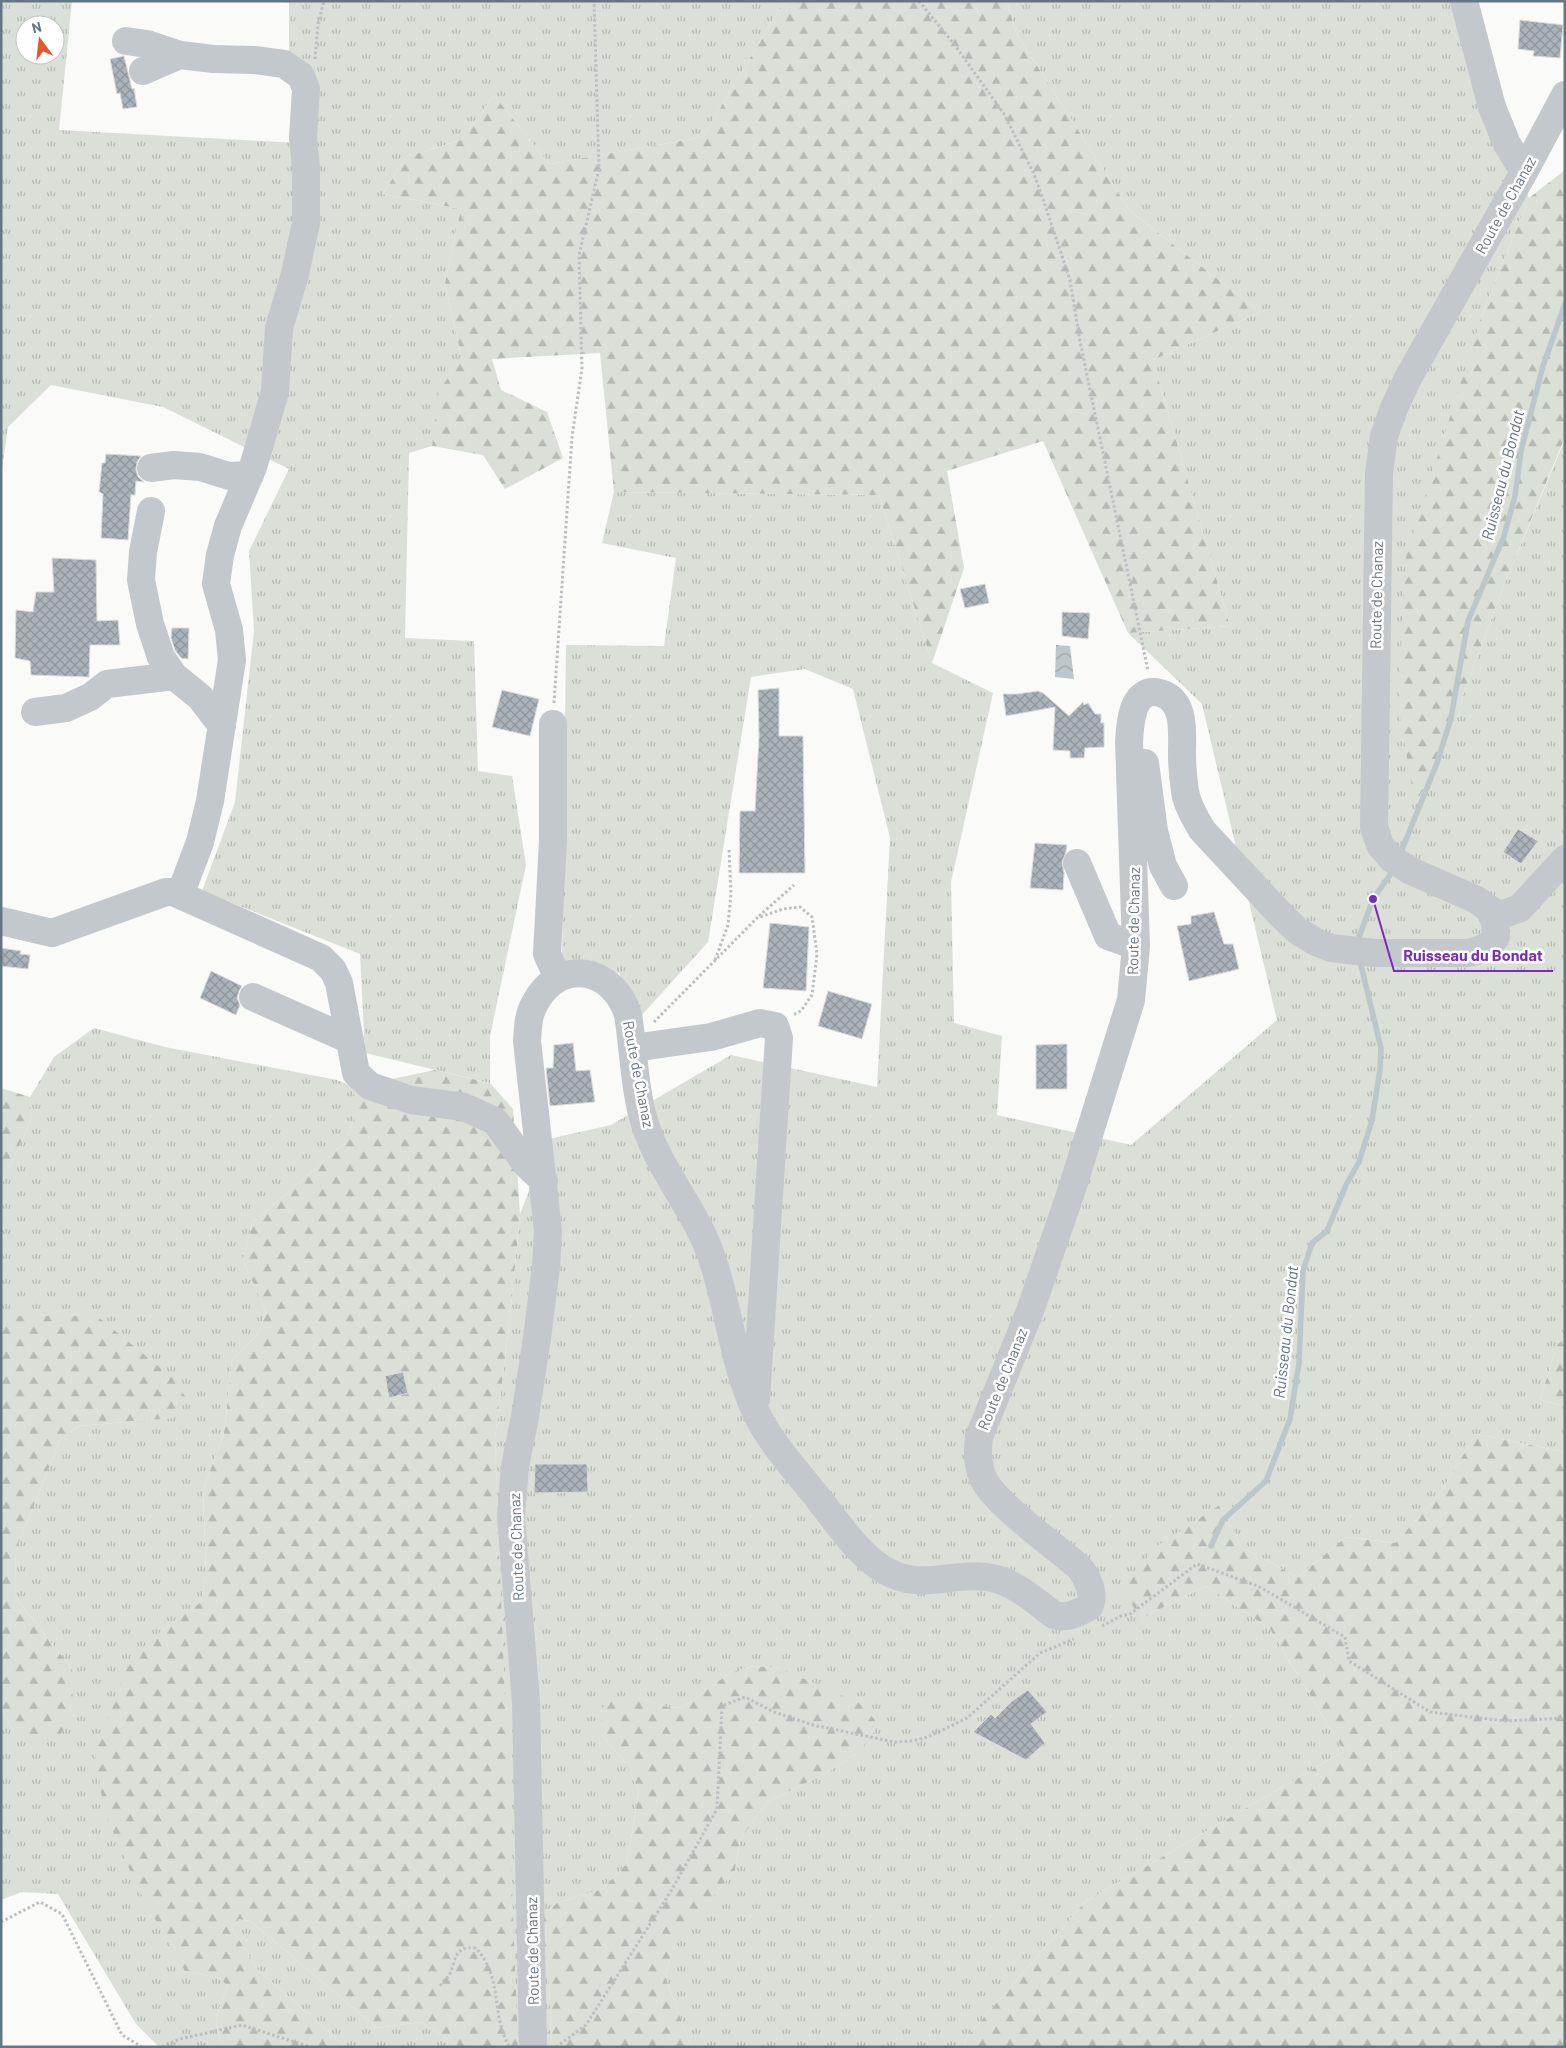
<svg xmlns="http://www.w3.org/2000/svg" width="1566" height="2048" viewBox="0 0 1566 2048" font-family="Barlow,sans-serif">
<defs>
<pattern id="grass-tufts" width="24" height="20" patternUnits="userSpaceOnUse" patternTransform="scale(1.25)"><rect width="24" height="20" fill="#dadfd7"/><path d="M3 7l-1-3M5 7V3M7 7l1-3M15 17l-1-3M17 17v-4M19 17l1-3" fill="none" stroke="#b4b9b4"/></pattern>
<pattern id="forest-firs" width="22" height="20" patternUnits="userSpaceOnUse" patternTransform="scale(1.25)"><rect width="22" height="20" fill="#dadfd7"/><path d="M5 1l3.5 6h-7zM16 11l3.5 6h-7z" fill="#b4b9b4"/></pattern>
<pattern id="water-waves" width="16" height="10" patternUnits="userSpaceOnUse" patternTransform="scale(1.25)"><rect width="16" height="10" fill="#bbc7cb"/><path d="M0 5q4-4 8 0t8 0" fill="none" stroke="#9ca6aa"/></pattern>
<pattern id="building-cross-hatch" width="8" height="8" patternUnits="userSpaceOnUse" patternTransform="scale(1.25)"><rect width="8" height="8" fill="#aab3b9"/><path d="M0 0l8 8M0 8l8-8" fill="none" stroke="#8e969c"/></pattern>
</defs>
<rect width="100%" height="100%" fill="#fafaf8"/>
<path fill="url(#grass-tufts)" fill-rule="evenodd" d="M1,1h71l-13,129 240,13 -10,-84v-56l-7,-2h520l-20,3 -79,133 -154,27 -55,-69 -33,45 -55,17 -23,37 78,15 -16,74 17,77 -30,86 -23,7 -4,185 69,3 4,130 34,5 14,89 -36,171v47l-125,-30 -5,-99 -158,-63 33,-89 19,-171 -5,-80 40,-82 -126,-62 -112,-22 -43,42 -7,49zM25,25h30v30h-30z
M1007,1h449l24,94 49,103 -47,117 -67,490 30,-56 13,-34 6,-23 40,-107 61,-146v899l-8,7 -17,55 25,6v46l-89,-18 -38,62 -43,47 -49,-6 -48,40 -57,-30 -21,-42 -80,114 66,-33 64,43 74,122 -259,151 -119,136 -2,9h-273l-26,-71 7,-23 11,-21 52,-62 5,-30 27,-38 63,-31 30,-20 -80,-83 -26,-2 -23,6 -48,35 -13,1 -36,-12 -33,38 22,26 16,30 -12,73 -24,26 -46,14 -18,15 10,58 2,71h-34l-22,-609 15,-120 10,-104 29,-75 62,-14 120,-70 146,32 13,-249 -37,-149 -48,-20 -54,8 -43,265 -68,75 -21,-44 -57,-8 4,-320 98,1 12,-88 -74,-15 12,-51 265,3 53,168 61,30 -42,189 3,141 48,13 -5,79 134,30 146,-125 -75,-316 -74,-71 102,-7 -77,-266 107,-48 -130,-101 -114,-178z
M94,1028l71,19 172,33 16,7v35l-9,22 -92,79 -9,37 23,52 -8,22 -26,27 -8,72 -21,57 3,83 -5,29 -41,30 25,339 34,7 9,8c-9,22 -19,39 -3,61h-66l-23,-23 -78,-130 -37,-2 -20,8v-193l14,27 57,-65 -57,-72 1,-47 44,-110 18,-14 94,-8 -171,-102v-131l30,-64 -1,-24 24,-40z
M239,1919l11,2 127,107 44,-6 39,25h-114l-88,-77 -26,-41z"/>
<path fill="url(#forest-firs)" d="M802,1h205l9,32 114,178 130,101 -107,48 77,266 -102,7 -85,-192 -96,30 17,97 -32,95 -53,-168 -265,-3 -14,-139 -108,6 9,31 46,22 16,46 -58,31 -22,-34 -51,-9 7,-56 23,-30 -17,-77 16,-74 -78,-15 23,-37 55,-17 33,-45 55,69 154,-27 79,-133z
M1565,170v267l-61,148 -40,107 -6,23 -13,34 -30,56 -17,-100 8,-148 76,-242 47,-117z
M435,1070l55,13 23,26 7,105 -10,104 -15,120 23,608 -58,1 -39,-25 -44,6 -127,-107 -11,-2 -7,10 26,41 88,77h-121c-16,-22 -6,-39 3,-61l-9,-8 -34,-7 -47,-82 -34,-78 -9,-59 30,-82 35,-38 41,-30 5,-29 -3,-83 21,-57 8,-72 26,-27 8,-22 -23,-52 9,-37 92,-79 9,-22v-35z
M1,1088l29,9 1,24 -30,64z
M1,1316h96l76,62 14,21 -14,19 -95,8 -18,14 -44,110 -1,47 57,72 1,48 -14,19 -22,7 -22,-9 -14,-27z
M1565,1338v68l-25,-6 17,-55z
M1476,1434l89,18v595h-601l2,-9 119,-136 259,-151 -74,-122 -64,-43 -66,33 -18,-33 35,-40 63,-41 21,42 57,30 48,-40 49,6 43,-47z
M754,1666l26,2 79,35 16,17 -1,12 -14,19 -30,20 -63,31 -27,38 -5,30 -52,63 -11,20 -7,23 26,71h-140l-2,-71 -10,-58 18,-15 46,-14 24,-26 12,-73 -16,-30 -22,-26v-24l8,-10 25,-4 36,12 13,-1 48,-35z"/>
<path fill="url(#water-waves)" d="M1056,645l14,1 4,33 -19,-2z"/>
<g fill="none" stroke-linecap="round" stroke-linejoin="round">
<path stroke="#bbc7cb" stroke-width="5.5" d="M1401,852l36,-89 14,-45 17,-97 36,-85 11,-40 6,-45 22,-85 22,-62
M1358,940l15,-41 17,-24
M1211,1546l12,-26 43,-39 24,-62 9,-56 4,-92 9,-28 15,-12 19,-46 13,-23 13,-42 8,-50 1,-22 -20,-83"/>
</g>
<path fill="url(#building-cross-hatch)" stroke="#dcdcda" d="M1520,20l43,5 -3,33 -27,-2 1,-5 -16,-2z
M124,56l8,33 2,-1 3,19 -14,2 -3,-16 -3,1 -7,-35z
M106,454l35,2 -4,6 -1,8 2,7 6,5 -8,-1 -1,14h-4l-3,45 -27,-2 2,-44 -4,-2 3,-29h3z
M52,558l44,2 1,61 21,-1 2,25h-30l-1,32 -58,-2 -1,-14 -15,-3 1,-48 17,2 3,-20h18z
M985,584l4,19 -24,5 -5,-19z
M1062,612l28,1 -2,26 -26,-3z
M172,628h17l-1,31 -7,-1 -6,-8 -4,-12z
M779,688v48h24l2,137h-66l1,-62h15l4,-74 -1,-47z
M502,690l37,9 -9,37 -38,-9z
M1038,691l5,2 26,23 14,-14 1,3 4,-2 7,11h6v9h3v24l-19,1 -1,10h-14v-7l-17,-1 2,-43 -49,9 -3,-22h14z
M1518,829l20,12 -17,23 -18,-12z
M1035,843l32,2 -1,7 -4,10 2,11 -1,17 -33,-2z
M1214,912l10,32h9l6,25 -50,12 -12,-55 14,-2v-8z
M770,923l39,4 -3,64 -43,-3z
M1,948l20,3 -1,3 10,1 -2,14 -27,-3z
M211,971l31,15 -3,5 -2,7 3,7 -4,10 -36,-17z
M828,991l44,13 -10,35 -44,-13z
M573,1043l3,28 14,-1 5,32 -45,4 -4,-38h7l1,-23z
M1067,1044v45h-31v-44z
M403,1372l5,21 -19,5 -4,-22z
M535,1464h52l1,28 -54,1z
M1028,1690l19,22 -16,12 14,19 -19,17 -53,-28 18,-18 4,4 17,-17z"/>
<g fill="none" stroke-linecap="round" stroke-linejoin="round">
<path stroke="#bbbfc2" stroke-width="3" stroke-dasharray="2.5 2.5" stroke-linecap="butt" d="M919,1l35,43 50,70 30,60 10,28 26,78 10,61 68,330
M315,59l3,-35 6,-23
M554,703l18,-266 10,-69 -3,-113 20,-86 -5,-168
M759,916l35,-31
M715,960l13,-35 3,-31 -2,-45
M654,1022l103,-104 26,-9 17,-2 12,10 5,37 -5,41 -11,16 -8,4
M1102,1626l19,-10 9,-2 67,-50 61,22 87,51 4,24 81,51 75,9 60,-3
M1,1922l39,-20 22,12 60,121 20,12
M440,1986c2,-4 5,-6 8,-9 9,-14 4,-32 28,-29 28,32 14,64 33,98
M162,2047l18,-8 62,-14 68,22
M556,2047l30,-22 85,-134 46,-82 5,-103 23,-9 29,15 39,13 81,17 18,-1 16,-4 39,-19 73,-65 34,-14"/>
<path stroke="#c3c8cc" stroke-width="28" d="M1464,1l28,106 15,37 17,28
M126,41l21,3 33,11 33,4 41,1 30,4 17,12 5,13 -3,49 3,30v55l-11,51 -16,54 -4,64 -22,75 -25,59 -8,29 -4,29 13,46 3,30 -22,141 -10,41 -20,53
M143,71l37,-16
M151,468l23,-3 26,2 29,9 21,-1
M151,511l-8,41 -2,28 9,44 11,33 13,19 26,21 22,29
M35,712l31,-4 24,-11 17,-13 67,-8
M553,724v116l-6,114 11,24
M1145,763l9,68 9,35 11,20
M1077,863l31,73 28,10
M1489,909l12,6 19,-7 45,-49
M1,921l51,12 114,-41h7l148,66 12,12 6,13 17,90 14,13 41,14 53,7 31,14 32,44 17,16
M253,997l97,43
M633,1048l78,-11 49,-14 15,3 4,12 -23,361
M533,2047l-7,-345 -15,-185 4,-51 10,-49 12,-79 9,-71 2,-36 -21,-190c1,-14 1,-26 8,-38 24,-46 79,-36 93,12 6,36 6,74 17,109 15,48 51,86 67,134 17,50 21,104 43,152 15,34 44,63 66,92 18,23 36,50 60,66 40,26 71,2 111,10 24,5 43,23 62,37 13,4 24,-2 35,-8 7,-13 -2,-30 -10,-40 -23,-20 -85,-64 -96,-89 -6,-14 -6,-27 -4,-41l51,-126 41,-119 60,-192 5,-54 -7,-204c1,-19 3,-56 31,-49 26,7 22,39 22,60 0,13 1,25 3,38 2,14 10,27 17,39l80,86 16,15 18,11 15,6 43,5h94c13,-3 20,-5 28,-16l-1,-15 -6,-13 -12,-9 -66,-29 -19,-12 -12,-14 -6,-18 5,-353 5,-38 10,-28 14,-30 116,-206 41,-77"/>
</g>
<g text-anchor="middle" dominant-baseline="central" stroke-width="5" stroke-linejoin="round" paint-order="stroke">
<g font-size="15" fill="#657683" stroke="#fff">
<text transform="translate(1505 205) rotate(-61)">Route de Chanaz</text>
<text transform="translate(1376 595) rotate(-89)">Route de Chanaz</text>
<text transform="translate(1133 921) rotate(-89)">Route de Chanaz</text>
<text transform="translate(639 1074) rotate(79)">Route de Chanaz</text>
<text transform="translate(1002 1379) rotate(-68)">Route de Chanaz</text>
<text transform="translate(516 1547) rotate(-92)">Route de Chanaz</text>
<text transform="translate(532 1951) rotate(-91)">Route de Chanaz</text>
</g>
<g font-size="16" font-style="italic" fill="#60757c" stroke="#fff">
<text transform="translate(1502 475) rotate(-76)">Ruisseau du Bondat</text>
<text transform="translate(1285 1332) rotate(-84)">Ruisseau du Bondat</text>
</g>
</g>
<path fill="none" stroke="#7b2cbf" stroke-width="2" d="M1373 899L1394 971H1553"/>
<circle fill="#7b2cbf" stroke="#fff" stroke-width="2" cx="1373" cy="899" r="5"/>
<g font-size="16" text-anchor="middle" font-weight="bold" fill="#7b2cbf" stroke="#fff" stroke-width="5" stroke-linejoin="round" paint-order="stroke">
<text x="1473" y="961">Ruisseau du Bondat</text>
</g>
<rect width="1566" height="2048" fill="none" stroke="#657683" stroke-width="5"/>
<g transform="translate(40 40) rotate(345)"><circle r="24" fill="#ffffff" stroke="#c1c8cd"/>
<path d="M0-4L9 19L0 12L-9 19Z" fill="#e4572e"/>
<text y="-8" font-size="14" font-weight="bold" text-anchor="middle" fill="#657683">N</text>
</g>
</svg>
